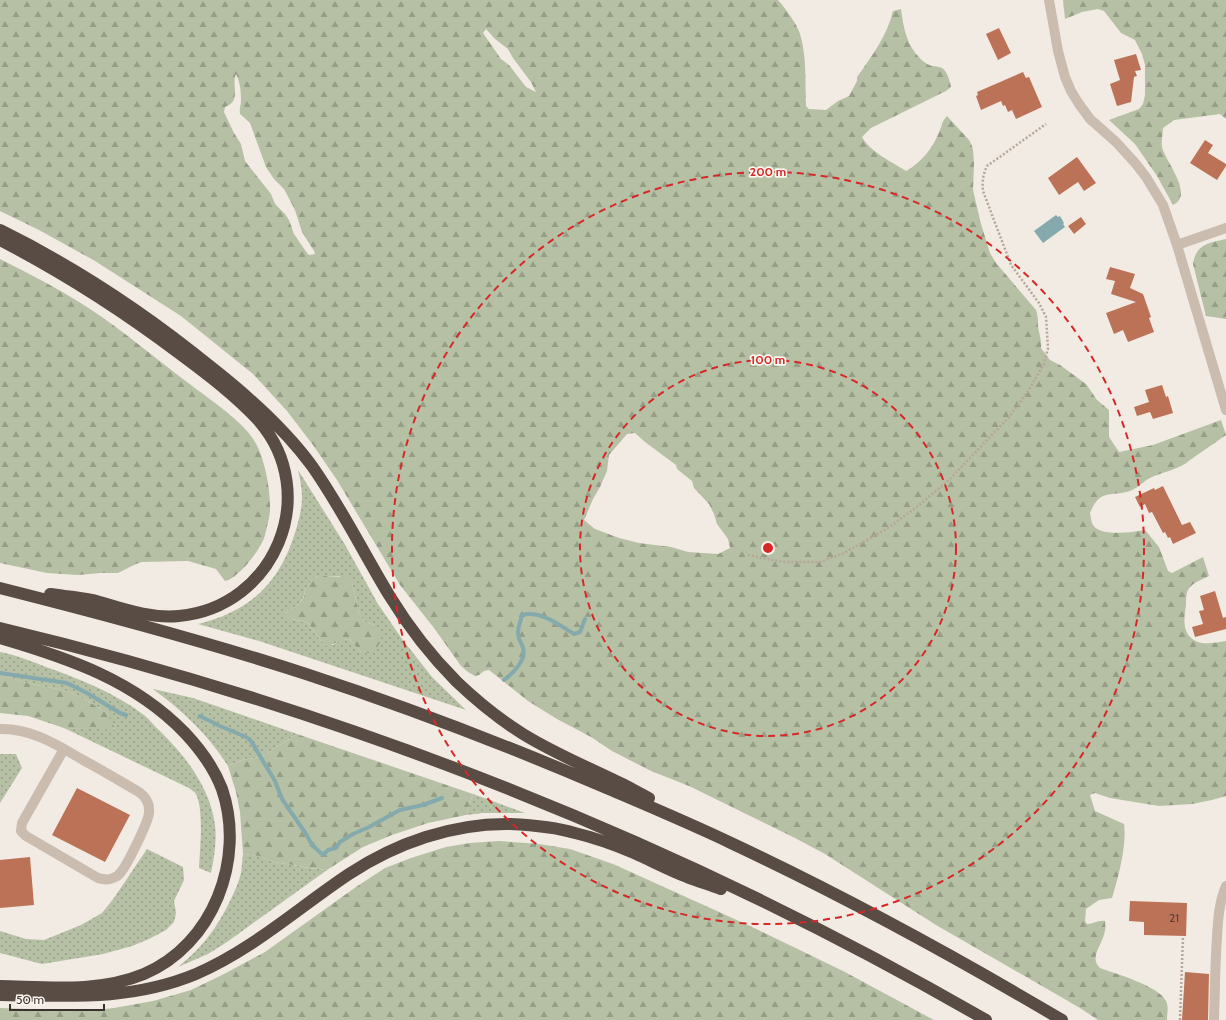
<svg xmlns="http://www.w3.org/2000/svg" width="1226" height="1020" viewBox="0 0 1226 1020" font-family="Cabin,sans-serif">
<defs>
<pattern id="grass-dots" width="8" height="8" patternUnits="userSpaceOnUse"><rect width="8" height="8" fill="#b6c0a4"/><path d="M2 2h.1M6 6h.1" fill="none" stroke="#959d86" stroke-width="1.8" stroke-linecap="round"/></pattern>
<pattern id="forest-firs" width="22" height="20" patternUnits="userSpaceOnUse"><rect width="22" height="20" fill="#b6c0a4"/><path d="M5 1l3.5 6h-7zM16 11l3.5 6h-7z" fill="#959d86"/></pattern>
</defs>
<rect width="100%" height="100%" fill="#f2ebe3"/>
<path fill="url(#grass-dots)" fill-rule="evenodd" d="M298,470l46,73 34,61 24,35 30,38 34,33 -207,-69 -61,-17c50,-12 80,-39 96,-88 4,-12 8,-26 8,-39 0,-9 -2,-18 -4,-27zM325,576h14l13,7 7,30 5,9 11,3 -14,27 -12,-13 -8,1 -8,5 -12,-4 -13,-18 -19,-5 -4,-5 14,-9 5,-8 1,-6 8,-12z
M0,652c16,3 31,9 46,15 34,12 69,26 98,48 6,5 11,12 17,17 26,26 49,56 54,93 2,16 -1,33 -4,48l-12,-5c1,-19 5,-58 -3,-74 -2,-3 -5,-4 -7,-6l-125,-60 51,1c-3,-5 -5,-12 -9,-16 -8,-8 -33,-20 -44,-23 -21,-5 -45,-6 -62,-19z
M153,689l40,9 104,36 -36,23 -19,3 -14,6c-19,-30 -46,-56 -75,-77z
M0,754h16l6,14 -22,35z
M473,794l52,19h-42l-17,2z
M147,849l36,18 1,13 -10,21 2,12 -2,9 -8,8 -17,9 -17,7 -29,8 -61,10 -42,-11v-22l26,8 18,1 37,-15 21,-12 12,-15z
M243,854l16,2 15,6 25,4 10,2 18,2 -100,72 -19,12 -30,13c25,-20 39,-39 53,-68 4,-9 8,-17 10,-26 1,-6 1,-13 2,-19z"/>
<path fill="url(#forest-firs)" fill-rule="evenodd" d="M0,0h778c7,8 19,24 22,34 7,23 5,48 6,72l3,3 17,1 12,-9 11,-5 8,-15v-4c15,-21 30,-41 36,-66l8,-2c3,22 6,38 23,53 8,6 12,3 18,6 5,3 8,13 9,19l-5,4 -75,37 -9,9c7,14 30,25 44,34 16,-9 27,-23 34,-41 3,-7 1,-7 7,-14l22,24 3,6 1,4 1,13 -1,27 8,34 9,29 6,10 40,47c2,6 2,10 2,16 1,8 4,15 3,22l9,12 10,5 26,19 11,16 12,10v27l10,15 34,-7 68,-25 5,15 -36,25c-11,10 -29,12 -42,19 -6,4 -12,10 -18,12 -22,6 -30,-2 -40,22 1,4 1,9 3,12 7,12 41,7 52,5l14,17 9,24 4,2 31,-16 6,19c-6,3 -14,6 -19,11 -4,4 -4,12 -4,18 -2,14 -5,30 12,37 9,3 19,0 28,-1v155l-14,4 -20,4 -33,2 -49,-8 -15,-5 -5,2 5,16 29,13c3,21 -6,55 -12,74l-13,2 -13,9 -1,12 2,3c7,0 11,-4 18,-3 0,3 1,6 0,9 -1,13 -17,27 -5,38 16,6 59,18 66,33 3,6 1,13 1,19h-69l-18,-12 -144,-83 -111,-71 -30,-16 -106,-52 -38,-15 -39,-20 -21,-14 -34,-18 -29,-18 -39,-31 -5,1 -5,4 -4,1 -7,-4 -7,-6 -27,-38 -34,-43 -63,-105 -24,-35 -26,-34 -34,-37 -72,-58 -86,-55 -56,-31 -39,-19zM486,29l9,10 13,10 5,9 18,24 5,10 -10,-5 -17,-22 -8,-6 -18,-26zM236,74c4,7 5,18 5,26 0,5 -2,9 -1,14l10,9 16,44 8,12 10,10 11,21 7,22 12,19 1,3 -6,1 -2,-2 -13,-19 -5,-14 -4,-6 -10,-10 -4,-10 -26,-33 -4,-17 -7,-11 -10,-21 1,-5c17,-6 6,-21 11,-33zM635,433l10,9 31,23 1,4 15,12 2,7 15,16 5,10 3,10 11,15 2,9 -12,6 -30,-2 -17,-5 -32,-4 -20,-5 -24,-9 -11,-9 9,-21 7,-12 7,-16 2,-16 18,-21z
M1063,0h163v119l-6,-5 -46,6 -11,8c0,5 -2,13 -1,19 3,14 33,48 11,58l-16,-29 -22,-32 -26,-24 30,-11 4,-5 2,-9v-30l-3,-11 -7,-14 -14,-7 -17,-22 -6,-2 -16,3 -17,7z
M1226,239v80l-20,-3 -13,-52c3,-20 16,-21 33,-25z
M0,259c30,15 61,31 90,50 35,23 67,51 101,76 18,14 47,33 60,51 13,16 20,54 19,75 -1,8 -3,16 -5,24 -3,13 -27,44 -40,46l-9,-12 -28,-8 -46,1 -6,2 -18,9h-18l-22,2 -31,-2 -47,-10z
M325,576l22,1 5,6 7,30 5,9 11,3 6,7c-1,11 -1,15 -11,21l-9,-1 -12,-13c-9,1 -15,6 -24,7l-17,-23 -19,-5 -4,-5 14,-9 5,-7 1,-7 8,-12z
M0,671c17,13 42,14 62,19 12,3 35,15 44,23 5,5 7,11 9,17l-51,-2 -36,-12 -28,-3z
M297,734l176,60 -7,21 -38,8 -36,12 -29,12 -36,23 -18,-2 -10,-2 -25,-4 -15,-6 -16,-2 -3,-42 -4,-20 -8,-26 14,-6 19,-3z
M499,841l40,3 31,5 43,15 137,62 93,45 91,49h-934v-12l88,3 26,-3 39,-7 38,-11 33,-16 41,-22 91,-65 29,-19 26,-10 35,-11 24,-4z"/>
<path fill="#84aaad" d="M1056,215l2,2 2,-1 4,7 -1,1 2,3 -22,16 -9,-12z"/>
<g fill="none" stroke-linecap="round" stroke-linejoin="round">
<path stroke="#84aaad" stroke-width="4" d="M0,673l67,10 20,10 33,20 6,2
M504,680c8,-6 23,-20 19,-32 -1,-5 -5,-8 -5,-15 0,-6 3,-13 4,-18 19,-5 37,10 52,19l6,-2 5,-13
M200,716l20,10 26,11 5,4 24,40 7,18 24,35 6,11 11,10 5,-5 8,-2 4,-6 13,-8 16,-7 31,-17 23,-5 19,-7"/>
</g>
<path fill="#bc7257" d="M999,28l12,25 -13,7 -12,-26z
M1136,54l5,16 -6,1 2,5 -3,1 -3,25 -14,4 -7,-22 10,-4 -6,-20z
M1023,72l3,6 3,-1 13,30 -26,12 -4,-9 -4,2 -3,-7 -2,1 -2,-5 -20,9 -5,-14 2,-1 -1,-3z
M1205,140l8,5 -5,8 18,11v2l-9,14 -27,-17z
M1077,157l19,26 -12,8 -6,-9 -19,13 -11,-17z
M1081,217l5,7 -12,10 -6,-8z
M1110,267l25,7 -5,14 13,6 8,23 -2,1 5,14 -26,10 -5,-12 -9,4 -8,-21 30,-11 -25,-8 4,-13 -9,-2z
M1162,385l4,12 2,-1 5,17 -20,6 -3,-7 -13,4 -3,-9 15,-5 -4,-12z
M1163,486l19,39 8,-3 6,11 -23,11 -3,-7 -2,1 -3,-6 -2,1 -11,-21 -3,1 -4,-9 -5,3 -5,-10 19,-9 1,2z
M1215,591l8,27 3,-1v12l-31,8 -3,-10 11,-3 -4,-13 5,-1 -4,-14z
M77,788l53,27 -25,47 -53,-27z
M30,857l4,48 -34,3v-48z
M1130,901l57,2 -1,33 -42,-1v-13l-15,-1z
M1185,972l24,2 -1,46h-26z"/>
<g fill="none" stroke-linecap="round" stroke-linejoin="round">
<path stroke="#b6a699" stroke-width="2.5" stroke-dasharray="2 2" stroke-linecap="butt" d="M748,555l35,7h37l24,-9 44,-25 30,-22 32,-27 59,-62 19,-26 16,-27 4,-16 -2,-31 -7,-14 -28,-38 -28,-74c-1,-9 0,-17 4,-25l59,-42
M1180,1020l3,-84"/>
<path stroke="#cabcaf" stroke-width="10" d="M1049,0l9,51 7,26 6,14 8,13 11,15 26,23 20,22 10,13 17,28 14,40 49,165
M1177,245l49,-17
M0,729c31,-1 57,16 83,31 19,10 37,21 56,32 7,5 11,12 10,21 -1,10 -22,52 -28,59 -2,3 -5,5 -8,6 -5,3 -10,1 -15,0l-72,-42 -5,-5 1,-8 42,-74
M1214,1020c1,-28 1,-55 3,-83 1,-18 2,-34 9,-51"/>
<path stroke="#594c45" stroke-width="12" d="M0,230c75,37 146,84 211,137 37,29 73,61 101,99 29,41 51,86 77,129 19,31 42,61 68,87 20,19 42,37 66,52 29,18 60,31 91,46 12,5 23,12 35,18
M0,240c64,33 123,71 180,114 27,20 56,42 79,67 63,73 16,186 -80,195 -29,3 -58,-8 -86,-16 -14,-3 -29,-4 -43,-6
M0,588c103,26 205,53 306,86 101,33 200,71 298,113 42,18 85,36 127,56 113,53 223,113 331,177
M0,628c344,82 680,215 986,392
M0,638c68,20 134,42 185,95 15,16 29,35 37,56 24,70 -9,156 -78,185 -46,19 -96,13 -144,12
M0,995c68,1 131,6 196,-21 56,-24 102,-66 153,-100 47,-31 104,-51 161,-50 21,1 45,3 65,9 21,5 40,12 59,20 18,8 35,17 53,24 11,4 23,8 34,12"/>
</g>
<g fill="none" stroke="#d62828" stroke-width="2" stroke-dasharray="7 5">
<circle cx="768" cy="548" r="188"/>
<circle cx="768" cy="548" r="376"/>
</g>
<g text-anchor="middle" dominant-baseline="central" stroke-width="3.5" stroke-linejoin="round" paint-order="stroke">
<g font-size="12" fill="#5a4138">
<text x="1174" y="917">21</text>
</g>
</g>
<circle cx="768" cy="548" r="6" fill="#d62828" stroke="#faf5ef" stroke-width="2"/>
<g font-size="12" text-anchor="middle" font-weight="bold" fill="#d62828" stroke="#faf5ef" stroke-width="3.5" stroke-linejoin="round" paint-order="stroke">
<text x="768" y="176">200 m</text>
<text x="768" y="364">100 m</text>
</g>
<path d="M10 1004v6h94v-6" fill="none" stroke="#39312d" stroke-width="2"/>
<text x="16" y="1004" font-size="12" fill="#39312d" stroke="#faf5ef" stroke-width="3" paint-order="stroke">50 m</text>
</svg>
